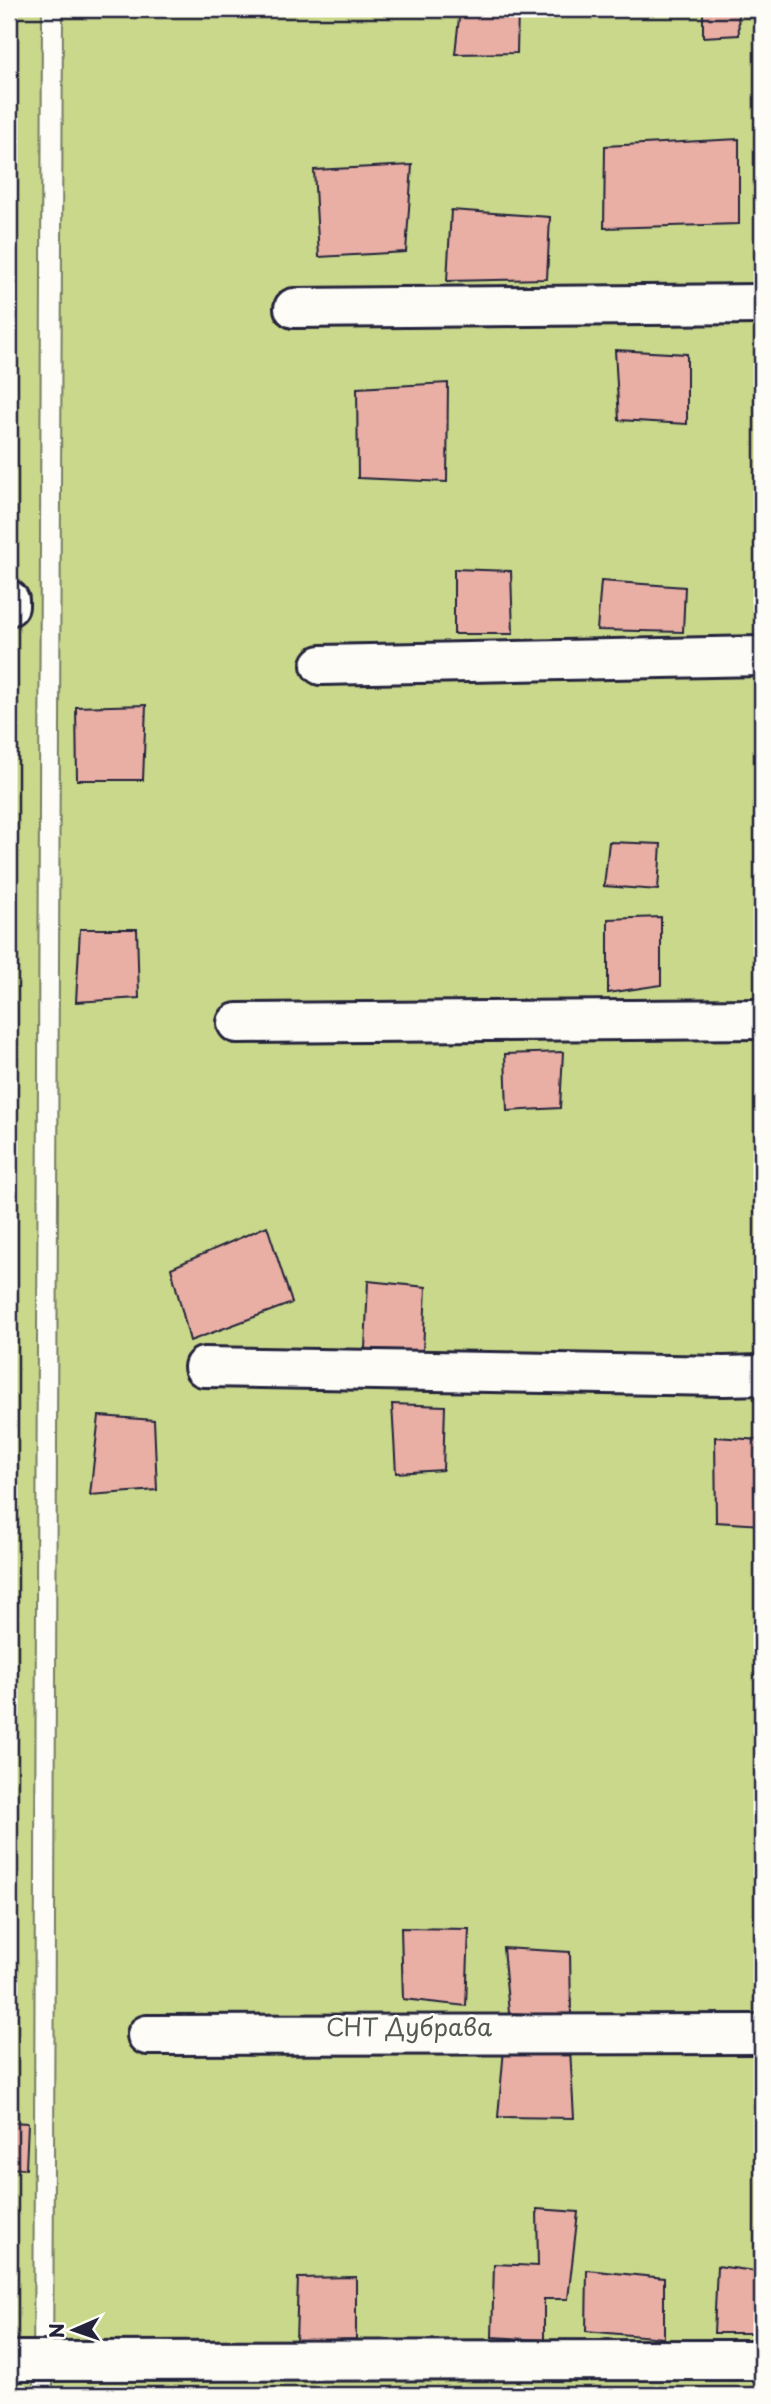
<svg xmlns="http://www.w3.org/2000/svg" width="771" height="2404" viewBox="0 0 771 2404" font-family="'Playpen Sans',sans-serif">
<rect width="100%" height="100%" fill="#fdfcf7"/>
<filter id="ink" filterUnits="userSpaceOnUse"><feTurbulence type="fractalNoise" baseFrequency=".0143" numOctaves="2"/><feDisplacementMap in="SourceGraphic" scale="14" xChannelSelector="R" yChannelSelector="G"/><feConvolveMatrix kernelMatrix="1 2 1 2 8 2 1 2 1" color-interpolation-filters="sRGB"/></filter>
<g filter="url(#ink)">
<path fill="#cad88c" stroke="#767d64" stroke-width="2" d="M9,9h33l-9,2386h-24z
M63,9h699v2386h-709z"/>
<path fill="#e9afa4" stroke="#22223b" stroke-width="2" d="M460,9h58l-1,44 -62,1z
M703,9h35l1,26 -36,2z
M756,9h6v31h-4z
M739,139v85l-135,4 1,-82z
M412,165l-6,87 -87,5 -5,-87z
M451,210l99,7 -3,62 -100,2z
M761,224l1,56h-5z
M615,350l72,4v70l-68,-4z
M448,383l-1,99 -89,-4 -1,-90z
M454,569l57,2 2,63h-59z
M601,581l84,6 -2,45 -86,-2z
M146,705l-3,75h-66l-1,-73z
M609,842l52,2 -3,46 -54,-4z
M661,917v68l-53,8v-74z
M80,929h57l2,69 -63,4z
M563,1052l-3,56 -53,3 -2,-57z
M267,1226l25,77 -102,38 -19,-73z
M368,1281l58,6 -3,64 -58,-2z
M392,1404l53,2 -2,64 -47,3z
M99,1416l55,4 3,70 -67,5z
M715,1437l46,3 1,85 -46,-3z
M401,1928l68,1 -3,77 -63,-7z
M503,1948l67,4 1,64 -62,-3z
M504,2049h66l4,69 -76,-1z
M9,2122l19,1 -2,46 -17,-1z
M537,2209l41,3 -10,87h-24v41l-52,-3 2,-73 44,2z
M717,2266l45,6v61h-48z
M587,2270l77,8v60l-78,-7z
M356,2277v62l-60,2 2,-63z"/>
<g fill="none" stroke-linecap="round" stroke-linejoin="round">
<g stroke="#22223b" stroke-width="44">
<path id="street" d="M294,308l468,-4
M9,600v6
M321,665l441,-9
M237,1023l525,-4
M204,1367l520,9 38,-1
M147,2035l615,-1
M9,2361l753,-1"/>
</g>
<use href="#street" stroke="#fdfcf7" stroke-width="38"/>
</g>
</g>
<g text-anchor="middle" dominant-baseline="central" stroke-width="5" stroke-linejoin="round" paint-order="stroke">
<g font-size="24" fill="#545953" stroke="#fdfcf7">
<text x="409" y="2026">СНТ Дубрава</text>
</g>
</g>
<rect width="771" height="2404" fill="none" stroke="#fdfcf7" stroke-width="35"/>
<rect x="18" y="18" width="736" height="2369" fill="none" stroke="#22223b" stroke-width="2.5" filter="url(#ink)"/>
<g transform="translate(74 2330) rotate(268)" stroke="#fdfcf7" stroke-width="5" paint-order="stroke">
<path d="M0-5L12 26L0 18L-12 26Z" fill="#22223b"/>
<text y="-10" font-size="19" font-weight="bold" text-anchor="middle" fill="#22223b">N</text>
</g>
</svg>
